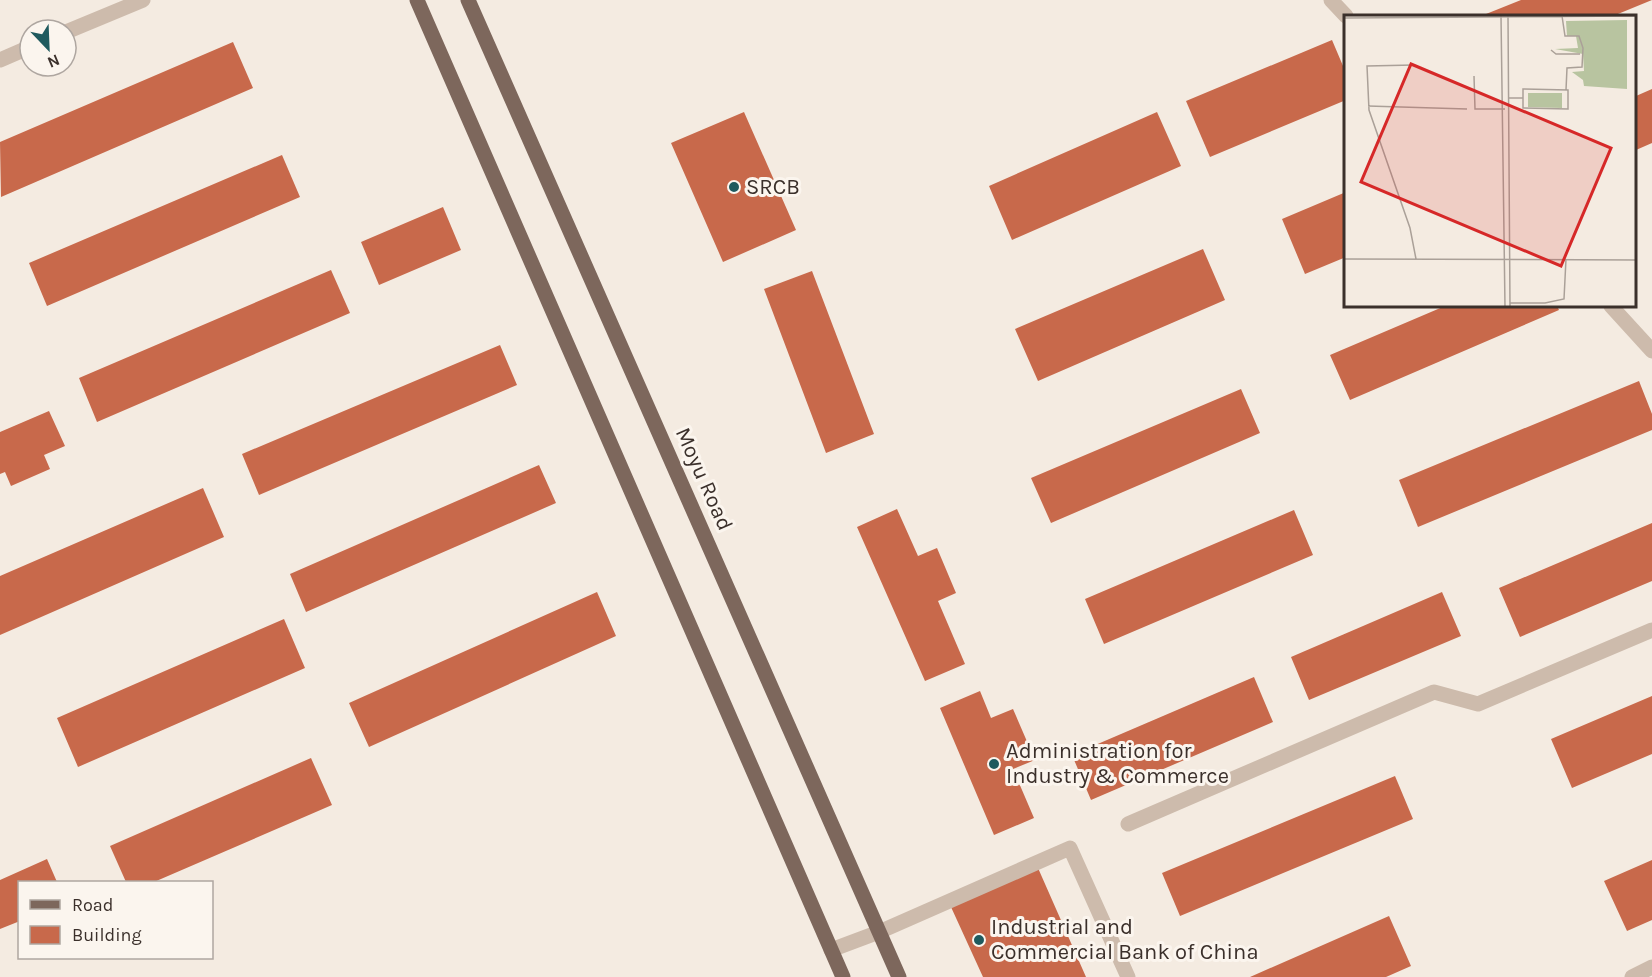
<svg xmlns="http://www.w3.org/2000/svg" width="1652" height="977" viewBox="0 0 1652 977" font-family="Karla,sans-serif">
<rect width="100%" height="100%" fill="#f4ebe1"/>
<path fill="#c8694b" d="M1521,0h131l-39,16h-132z
M1332,40l14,33v27l-136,57 -24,-56z
M233,42l20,46 -252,109 -1,-55z
M1652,89v54l-16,7v-54z
M744,112l52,118 -73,32 -52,-119z
M1157,112l24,54 -169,74 -23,-54z
M282,155l18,42 -253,109 -18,-43z
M1346,192v65l-41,17 -23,-55z
M443,207l18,43 -82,35 -18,-43z
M1203,249l22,51 -187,81 -23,-52z
M331,270l19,43 -253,109 -18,-44z
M812,271l62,163 -48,19 -62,-164z
M1445,306h112l2,4 -209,90 -20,-45z
M500,345l17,40 -258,110 -17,-41z
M1639,381l13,33v16l-234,97 -19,-47z
M1241,389l19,44 -209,90 -20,-45z
M49,411l16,35 -21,9 6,14 -39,17 -6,-14 -5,2v-42z
M539,465l17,38 -250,109 -16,-38z
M203,488l21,49 -224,98v-59z
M897,509l21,47 19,-8 19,45 -18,8 27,63 -40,17 -68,-154z
M1294,510l19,45 -209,89 -19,-45z
M1652,523v58l-132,56 -21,-49z
M597,592l19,44 -247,111 -20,-44z
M1442,592l19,44 -152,64 -18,-43z
M284,619l21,49 -227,99 -21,-49z
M1254,677l19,45 -182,78 -19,-45z
M980,691l11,27 22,-9 22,51 -22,9 21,49 -40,17 -54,-127z
M1652,696v58l-80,34 -21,-49z
M311,758l21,47 -178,77h-28l-16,-36z
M1395,776l18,43 -233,97 -18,-43z
M47,859l10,23h-37v39l-20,8v-49z
M1652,860v60l-25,11 -23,-50z
M1038,868l48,109h-103l-32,-70z
M1389,916l22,50 -25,11h-136z"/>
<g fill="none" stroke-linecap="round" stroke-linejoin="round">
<path stroke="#cdbbac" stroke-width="15" d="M1331,0l15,16
M66,32l77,-32
M0,60l30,-13
M1611,306l41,45
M1128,824l306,-132 44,12 174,-74
M831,950l48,-18 191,-84 58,129
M1632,977l20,-10"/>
<path stroke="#7d675c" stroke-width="15" d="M417,0l426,977
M468,0l431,977"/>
</g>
<g fill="#1f5a5e" stroke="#fbf5ee" stroke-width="2">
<circle cx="734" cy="187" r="6"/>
<circle cx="994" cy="764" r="6"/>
<circle cx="979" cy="940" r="6"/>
</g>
<g text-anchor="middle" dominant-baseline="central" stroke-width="6" stroke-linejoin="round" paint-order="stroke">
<g font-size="22" fill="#3b302b" stroke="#fbf5ee" text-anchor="start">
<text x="746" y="187">SRCB</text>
<text x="1006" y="751">Administration for<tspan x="1006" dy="25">Industry &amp; Commerce</tspan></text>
<text x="991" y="927">Industrial and<tspan x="991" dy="25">Commercial Bank of China</tspan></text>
</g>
<g font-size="22" fill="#3b302b" stroke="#fbf5ee">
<text transform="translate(704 479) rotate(66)">Moyu Road</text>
</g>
</g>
<g transform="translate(1344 15)">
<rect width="292" height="292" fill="#f4ebe1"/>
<path d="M283,5v69l-43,-3 -1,-6 -11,-8 12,-1 -1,-17 -28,-5 23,-1 -2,-12h-9l-1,-15zM184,78h34v15l-34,-1z" fill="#b8c4a0"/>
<path fill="none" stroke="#aaa098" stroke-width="1.5" d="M157,1l4,291M164,1l2,291M218,1l3,20h14l4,12 -1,19 -15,1 -1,22M0,3l293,-2M207,35l5,4h24M70,50l-47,1 2,44 41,118 6,31M130,61l1,33h30M165,83h14v-9l45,1v19l-45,-1v-10M24,91l99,3M0,244l293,1M166,288h35l19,-4 2,-40"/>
<path fill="#d62828" fill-opacity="0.15" stroke="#d62828" stroke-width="3" d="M67,49l200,84 -50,118 -200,-84z"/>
<rect width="292" height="292" fill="none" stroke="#3b302b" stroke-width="3"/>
</g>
<rect x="18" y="881" width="195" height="78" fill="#fbf5ee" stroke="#aea6a0" stroke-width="1.5"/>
<rect x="30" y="900" width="30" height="9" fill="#7d675c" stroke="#aea6a0" stroke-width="1.5"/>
<text x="72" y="911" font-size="18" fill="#3b302b">Road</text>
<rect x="30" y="926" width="30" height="18" fill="#c8694b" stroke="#aea6a0" stroke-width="1.5"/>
<text x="72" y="941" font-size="18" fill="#3b302b">Building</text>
<g transform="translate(48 48) rotate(157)"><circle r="28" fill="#fbf5ee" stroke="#aea6a0" stroke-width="1.5"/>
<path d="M0-4.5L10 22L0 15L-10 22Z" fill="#1f5a5e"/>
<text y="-9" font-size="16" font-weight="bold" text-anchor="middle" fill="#3b302b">N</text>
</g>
</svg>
